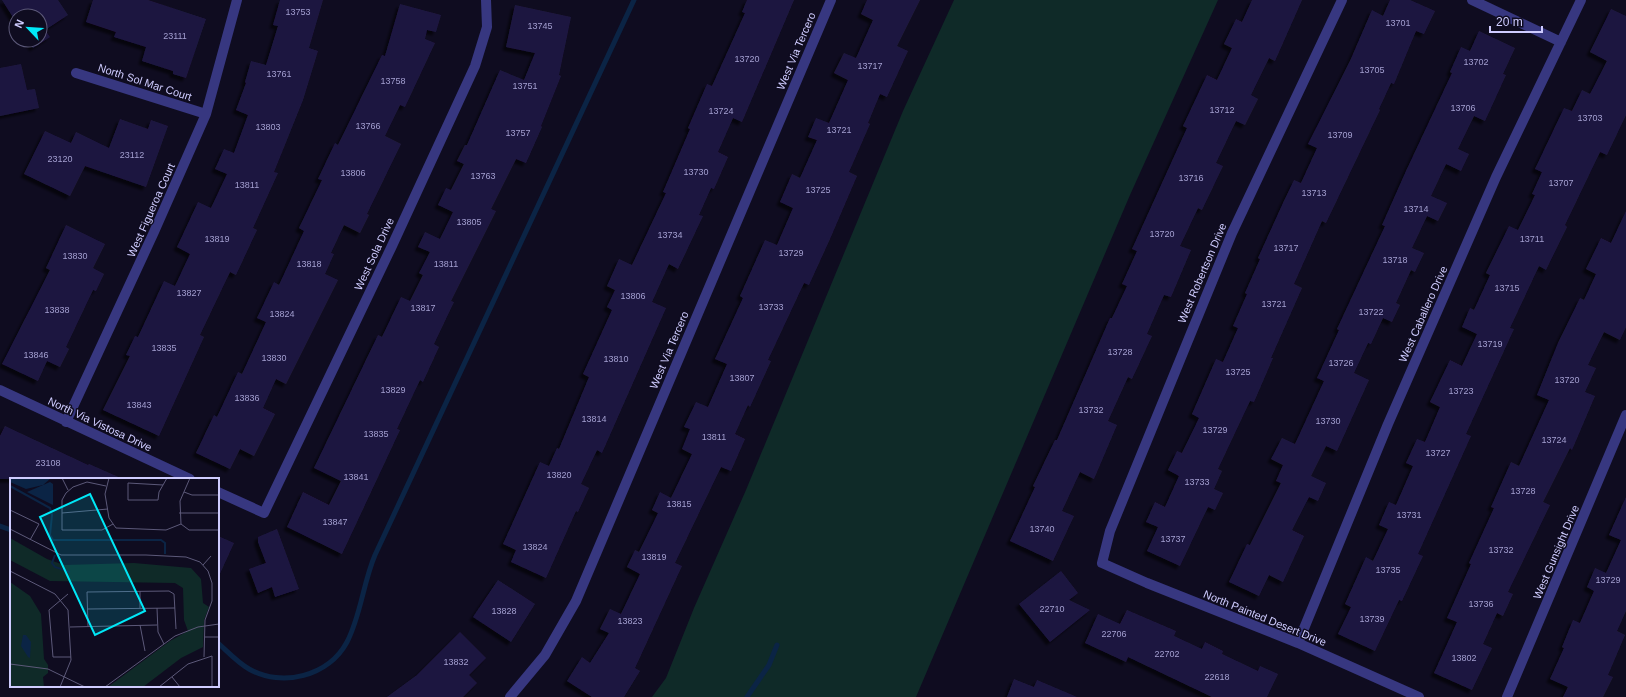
<svg xmlns="http://www.w3.org/2000/svg" width="1626" height="697" viewBox="0 0 1626 697" font-family="Helvetica,sans-serif">
<defs>
<filter id="shadow"><feDropShadow dx="-3.5" dy="3.5" stdDeviation="1" flood-color="#0009"/></filter>
</defs>
<rect width="100%" height="100%" fill="#0f0c20"/>
<path fill="#0f2a28" d="M954,0h264l-88,195 -214,502h-264l14,-19 28,-70 52,-118 157,-379z"/>
<g fill="none" stroke-linecap="round" stroke-linejoin="round">
<path stroke="#0b2445" stroke-width="5" d="M0,526l11,4
M218,643c10,9 19,19 31,26 33,19 80,7 98,-27 14,-27 16,-59 28,-87l259,-555
M747,697l22,-32 8,-20"/>
</g>
<path fill="#1f1841" filter="url(#shadow)" d="M2,0h56l10,15 -23,15 5,7 -17,11 -5,-8h12v-24h-24v6z
M93,0h55l58,19 -20,59 -13,-4v-3l-31,-10 4,-14 -32,-10 2,-5 -30,-10z
M280,0h43l-14,48 9,3 -15,49 -29,72 4,1 -25,55 4,2 -21,45 -6,-3 -30,63 4,2 -45,99 -56,-26 27,-54 -4,-1 9,-19 3,1 26,-56 11,5 15,-32 -13,-7 21,-45 13,6 16,-34 -12,-5 9,-20 10,4 14,-38 -12,-5 10,-27 -1,-1 6,-21 15,4 12,-39 -5,-1z
M747,0h47l-52,122 -9,-4 -15,34 10,5 -14,32 -3,-1 -12,27 4,1 -25,53 -9,-5 -17,38 14,6 -64,145 -5,-3 -16,34 8,4 -11,24 -2,-1 -30,67 -35,-16 5,-12 -13,-6 37,-82 9,4 8,-18 2,1 30,-72 -6,-3 29,-64 -5,-3 8,-17 -8,-4 12,-27 13,6 34,-72 -3,-1 27,-63 -2,-1 19,-44 5,2 33,-73 -3,-1z
M867,0h53l-23,46 11,5 -21,46 -7,-3 -12,29 2,1 -21,48 8,4 -27,63 -21,46 -5,-2 -36,77 3,1 -21,46 -2,-2 -13,29 10,5 -14,32 -10,-4 -46,96 7,3 -47,102 5,3 -16,26h-32l-25,-16 15,-24 8,6 19,-30 -9,-4 10,-20 11,5 19,-40 -13,-7 8,-17 4,2 19,-39 -6,-3 8,-18 11,6 21,-44 -10,-5 8,-20 -6,-2 12,-25 12,5 19,-43 -12,-5 28,-61 -3,-2 25,-56 12,5 16,-37 -13,-6 12,-28 8,4 17,-38 -9,-3 8,-19 13,5 19,-43 -14,-7 10,-20 12,5 17,-38 -12,-6z
M1252,0h50l-27,61 -6,-3 -18,37 7,4 -13,26 -9,-4 -20,42 7,3 -21,44 -4,-2 -18,38 11,4 -20,47 -7,-2 -17,39 5,2 -20,43 -4,-2 -20,44 9,4 -23,54 -14,-7 -18,39 12,5 -21,45 -43,-20 25,-54 -2,-1 22,-46h2l53,-122h2l15,-32 -5,-2 15,-33 -5,-2 55,-121 -4,-2 24,-51 10,5 15,-32 -8,-4 12,-25 6,3z
M1390,0h20l25,11 -11,23 -8,-3 -22,53 -3,-1 -12,26 1,1 -54,113 -4,-2 -28,63 8,4 -31,70h2l-19,44 -4,-1 -32,68 4,2 -8,18 9,4 -8,17 -7,-3 -28,59 -33,-15 11,-24 -12,-5 9,-20 10,5 14,-31 -11,-6 9,-19 5,2 17,-35 -7,-4 24,-55 7,3 15,-34 -5,-2 14,-32 -2,-1 15,-34 -2,-1 25,-55 11,-23 7,3 16,-35 -9,-4 42,-83 22,-51 11,6z
M400,4l41,11 -5,17 -9,-2 -2,9 10,4 -30,64 -5,-2 -15,31 16,8 -34,70 2,1 -9,18 -16,-8 -13,28 3,1 -9,20 13,6 -52,104 -10,-5 -13,29 12,6 -21,42 -14,-7 -10,20 -34,-16 18,-38 3,2 21,-45 4,2 24,-52 -9,-4 17,-36 5,3 25,-54 -5,-3 23,-48 -4,-1 17,-36 3,2 44,-90 3,1z
M515,5l56,12 -12,58 2,1 -20,50 1,1 -16,36 -10,-4 -25,50 5,2 -45,90 3,1 -20,42 5,3 -16,35 -3,-2 -23,49 3,1 -58,124 -55,-27 16,-35 26,13 12,-24 -27,-13 64,-133 4,2 19,-40 9,4 13,-26 -4,-2 11,-21 -12,-5 7,-15 15,7 13,-27 -15,-7 8,-17 5,2 13,-26 -7,-3 8,-16h2l33,-75 24,10 11,-27 -29,-6z
M1611,9l15,7v99l-19,40 -7,-3 -35,73 2,2 -21,43 -7,-4 -29,62 4,1 -48,105 5,2 -53,118 5,2 -21,45 -3,-1 -24,51 -37,-17 13,-27 -6,-3 21,-47 7,4 15,-32 -9,-4 10,-23 7,3 17,-39 -7,-3 11,-24 8,3 15,-35 -10,-5 20,-42 12,6 15,-32 -15,-7 8,-19 4,2 16,-35 -4,-2 23,-47 9,4 17,-35 -3,-1 10,-22 -7,-3 29,-61 8,3 10,-21 8,4 17,-33 -17,-9z
M1479,31l36,17 -12,26 3,1 -21,46 -11,-5 -16,33 11,5 -8,17 -15,-7 -15,32 16,7 -9,18 -11,-5 -15,32 12,5 -9,19 -4,-2 -15,33 4,2 -8,17 -9,-4 -12,26 -3,-1 -14,30 15,7 -32,71 -11,-5 -15,30 15,7 -8,18 -9,-4 -17,33 12,6 -21,46 -14,-7 -10,21 -30,-14 18,-38 3,1 31,-62 -5,-2 7,-16 -12,-6 11,-21 13,6 29,-63 -7,-3 22,-48 -2,-1 48,-103 -3,-1 24,-54 46,-98 -2,-1 11,-25 9,4z
M21,64l6,26 8,-1 4,19 -39,8v-48z
M120,119l28,10 3,-9 17,6 -22,61 -61,-21 -15,30 -46,-22 21,-43 26,12 5,-11 33,16z
M1626,211v116l-6,13 -16,-8 -16,33 8,3 -11,24 10,4 -23,54 -2,-2 -27,54 7,3 -42,87 5,2 -10,22 -6,-3 -14,31 9,4 -20,42 -38,-17 23,-51 -10,-4 24,-54 -2,-1 25,-55 -3,-1 20,-45 8,4 30,-66 -12,-5 21,-52 22,-45 4,2 12,-26 -10,-5 15,-31 10,5z
M66,225l39,19 -12,24 11,6 -8,17 -3,-1 -27,57 3,2 -9,18 -13,-6 -9,20 -36,-17 48,-94 -4,-2z
M5,426l83,39 1,-1 34,15h-123v-43z
M1626,497v114l-9,20 8,4 -17,40 5,2 -10,20h-40l5,-10 -18,-8 14,-31 -2,-1 11,-27 7,3 14,-32 -7,-4 8,-19 11,5 15,-33 -12,-5z
M277,529l22,60 -24,8 -3,-10 -14,6 -9,-24 17,-6 -8,-21v-5z
M218,536l16,7 -16,35z
M1061,571l17,22 -9,7 21,10 -40,32 -31,-38z
M498,580l37,24 -24,38 -38,-25z
M1127,610l49,21 -2,5 28,13 3,-7 18,9 -1,3 36,17 2,-5 18,8 -11,23h-55l-84,-40 -2,5 -41,-19 13,-29 22,10z
M460,632l26,26 -17,17 8,8 -14,14h-76l30,-22z
M1014,679l20,8 3,-7 40,17h-70z"/>
<g fill="none" stroke-linecap="round" stroke-linejoin="round">
<path stroke="#373780" stroke-width="10" d="M1342,0l-110,233 -122,298 -8,32 45,20 151,60 121,54
M1472,0l89,42
M76,73l130,41
M0,390l190,89
M66,422l88,-190 52,-118 31,-114
M218,492l46,21 127,-265 84,-182 12,-39 -1,-27
M1298,643l90,-219 108,-247 85,-177
M510,697l35,-42 31,-54 255,-601
M1507,697l119,-282"/>
</g>
<g text-anchor="middle" dominant-baseline="central" stroke-width="3" stroke-linejoin="round" paint-order="stroke">
<g font-size="9" fill="#a39fd0">
<text x="298" y="12">13753</text>
<text x="1398" y="23">13701</text>
<text x="540" y="26">13745</text>
<text x="175" y="36">23111</text>
<text x="747" y="59">13720</text>
<text x="1476" y="62">13702</text>
<text x="870" y="66">13717</text>
<text x="1372" y="70">13705</text>
<text x="279" y="74">13761</text>
<text x="393" y="81">13758</text>
<text x="525" y="86">13751</text>
<text x="1463" y="108">13706</text>
<text x="1222" y="110">13712</text>
<text x="721" y="111">13724</text>
<text x="1590" y="118">13703</text>
<text x="368" y="126">13766</text>
<text x="268" y="127">13803</text>
<text x="839" y="130">13721</text>
<text x="518" y="133">13757</text>
<text x="1340" y="135">13709</text>
<text x="132" y="155">23112</text>
<text x="60" y="159">23120</text>
<text x="696" y="172">13730</text>
<text x="353" y="173">13806</text>
<text x="483" y="176">13763</text>
<text x="1191" y="178">13716</text>
<text x="1561" y="183">13707</text>
<text x="247" y="185">13811</text>
<text x="818" y="190">13725</text>
<text x="1314" y="193">13713</text>
<text x="1416" y="209">13714</text>
<text x="469" y="222">13805</text>
<text x="1162" y="234">13720</text>
<text x="670" y="235">13734</text>
<text x="217" y="239">13819</text>
<text x="1532" y="239">13711</text>
<text x="1286" y="248">13717</text>
<text x="791" y="253">13729</text>
<text x="75" y="256">13830</text>
<text x="1395" y="260">13718</text>
<text x="309" y="264">13818</text>
<text x="446" y="264">13811</text>
<text x="1507" y="288">13715</text>
<text x="189" y="293">13827</text>
<text x="633" y="296">13806</text>
<text x="1274" y="304">13721</text>
<text x="771" y="307">13733</text>
<text x="423" y="308">13817</text>
<text x="57" y="310">13838</text>
<text x="1371" y="312">13722</text>
<text x="282" y="314">13824</text>
<text x="1490" y="344">13719</text>
<text x="164" y="348">13835</text>
<text x="1120" y="352">13728</text>
<text x="36" y="355">13846</text>
<text x="274" y="358">13830</text>
<text x="616" y="359">13810</text>
<text x="1341" y="363">13726</text>
<text x="1238" y="372">13725</text>
<text x="742" y="378">13807</text>
<text x="1567" y="380">13720</text>
<text x="393" y="390">13829</text>
<text x="1461" y="391">13723</text>
<text x="247" y="398">13836</text>
<text x="139" y="405">13843</text>
<text x="1091" y="410">13732</text>
<text x="594" y="419">13814</text>
<text x="1328" y="421">13730</text>
<text x="1215" y="430">13729</text>
<text x="376" y="434">13835</text>
<text x="714" y="437">13811</text>
<text x="1554" y="440">13724</text>
<text x="1438" y="453">13727</text>
<text x="48" y="463">23108</text>
<text x="559" y="475">13820</text>
<text x="356" y="477">13841</text>
<text x="1197" y="482">13733</text>
<text x="1523" y="491">13728</text>
<text x="679" y="504">13815</text>
<text x="1409" y="515">13731</text>
<text x="335" y="522">13847</text>
<text x="1042" y="529">13740</text>
<text x="1173" y="539">13737</text>
<text x="535" y="547">13824</text>
<text x="1501" y="550">13732</text>
<text x="654" y="557">13819</text>
<text x="1388" y="570">13735</text>
<text x="1608" y="580">13729</text>
<text x="1481" y="604">13736</text>
<text x="1052" y="609">22710</text>
<text x="504" y="611">13828</text>
<text x="1372" y="619">13739</text>
<text x="630" y="621">13823</text>
<text x="1114" y="634">22706</text>
<text x="1167" y="654">22702</text>
<text x="1464" y="658">13802</text>
<text x="456" y="662">13832</text>
<text x="1217" y="677">22618</text>
</g>
<g font-size="11" fill="#cfccff" stroke="#0f0c20">
<text transform="translate(796 51) rotate(-67)">West Via Tercero</text>
<text transform="translate(145 82) rotate(18)">North Sol Mar Court</text>
<text transform="translate(151 210) rotate(-66)">West Figueroa Court</text>
<text transform="translate(374 254) rotate(-65)">West Sola Drive</text>
<text transform="translate(1202 273) rotate(-67)">West Robertson Drive</text>
<text transform="translate(1423 314) rotate(-66)">West Caballero Drive</text>
<text transform="translate(669 350) rotate(-67)">West Via Tercero</text>
<text transform="translate(100 424) rotate(25)">North Via Vistosa Drive</text>
<text transform="translate(1556 552) rotate(-67)">West Gunsight Drive</text>
<text transform="translate(1265 618) rotate(22)">North Painted Desert Drive</text>
</g>
</g>
<g transform="translate(10 478)">
<rect width="209" height="209" fill="#0f0c20"/>
<path d="M0,60l37,21 17,6 70,-2 57,5 10,11 2,24 6,4 -5,13 -1,27 -22,11 -38,29h-35l62,-46 18,-10 -4,-11 -1,-32 -8,-5 -125,-2 -40,-21zM0,104l20,14 11,18 3,45 4,6v8l-5,4 1,10h-34z" fill="#0f2a28"/>
<path d="M0,0h41l-8,7 -17,4 -16,-7zM40,4l3,2v21l-26,-13zM13,157h3l5,7 -1,16 -2,-1 -7,-11z" fill="#0b2445"/>
<path fill="none" stroke="#0b2445" stroke-width="2" d="M0,8l40,22 2,7 -2,20 3,5h108l4,3v11M45,77l-3,8 3,4 15,5"/>
<path fill="none" stroke="#5c5979" stroke-width="1" d="M52,0l6,12M99,0l-4,16 4,24 7,10 50,2 15,-6M180,0l-10,23 1,23 8,6h30M153,7l-35,-2v17h30l1,-8 8,-14M96,8l-19,-4 -14,5 -7,6 -4,7v30h40l11,-6M174,14l8,3h27M0,32l29,14 -9,16M52,35l46,-4M169,35h40M0,51l51,26h85l40,2 14,5 8,9 4,12v18l-7,19 -1,37M193,87l8,-9M0,93l45,23 13,16 3,50 -11,27M58,116l-19,16 4,47h18M130,130v-17M147,130l1,24 6,12M78,131l87,-1M130,147l5,26M78,148l-1,-34 82,-1 5,3 2,35M60,149l87,-2M194,159h14M0,186l38,5 37,18M162,199l8,10M95,209l70,-51 23,-9 21,-3M149,209l29,-23 24,-8v31"/>
<path fill="#00e8f7" fill-opacity="0.15" stroke="#00e8f7" stroke-width="2" d="M80,16l55,117 -50,24 -55,-118z"/>
<rect width="209" height="209" fill="none" stroke="#cfccff" stroke-width="2"/>
</g>
<g transform="translate(28 28) rotate(295)"><circle r="19" fill="#0f0c20" stroke="#5c5979"/>
<path d="M0-3L7 15L0 10L-7 15Z" fill="#00e8f7"/>
<text y="-6" font-size="11" font-weight="bold" text-anchor="middle" fill="#cfccff">N</text>
</g>
<path d="M1490 26v6h52v-6" fill="none" stroke="#cfccff" stroke-width="2"/>
<text x="1496" y="26" font-size="12" fill="#cfccff" stroke="#0f0c20" stroke-width="3" paint-order="stroke">20 m</text>
</svg>
